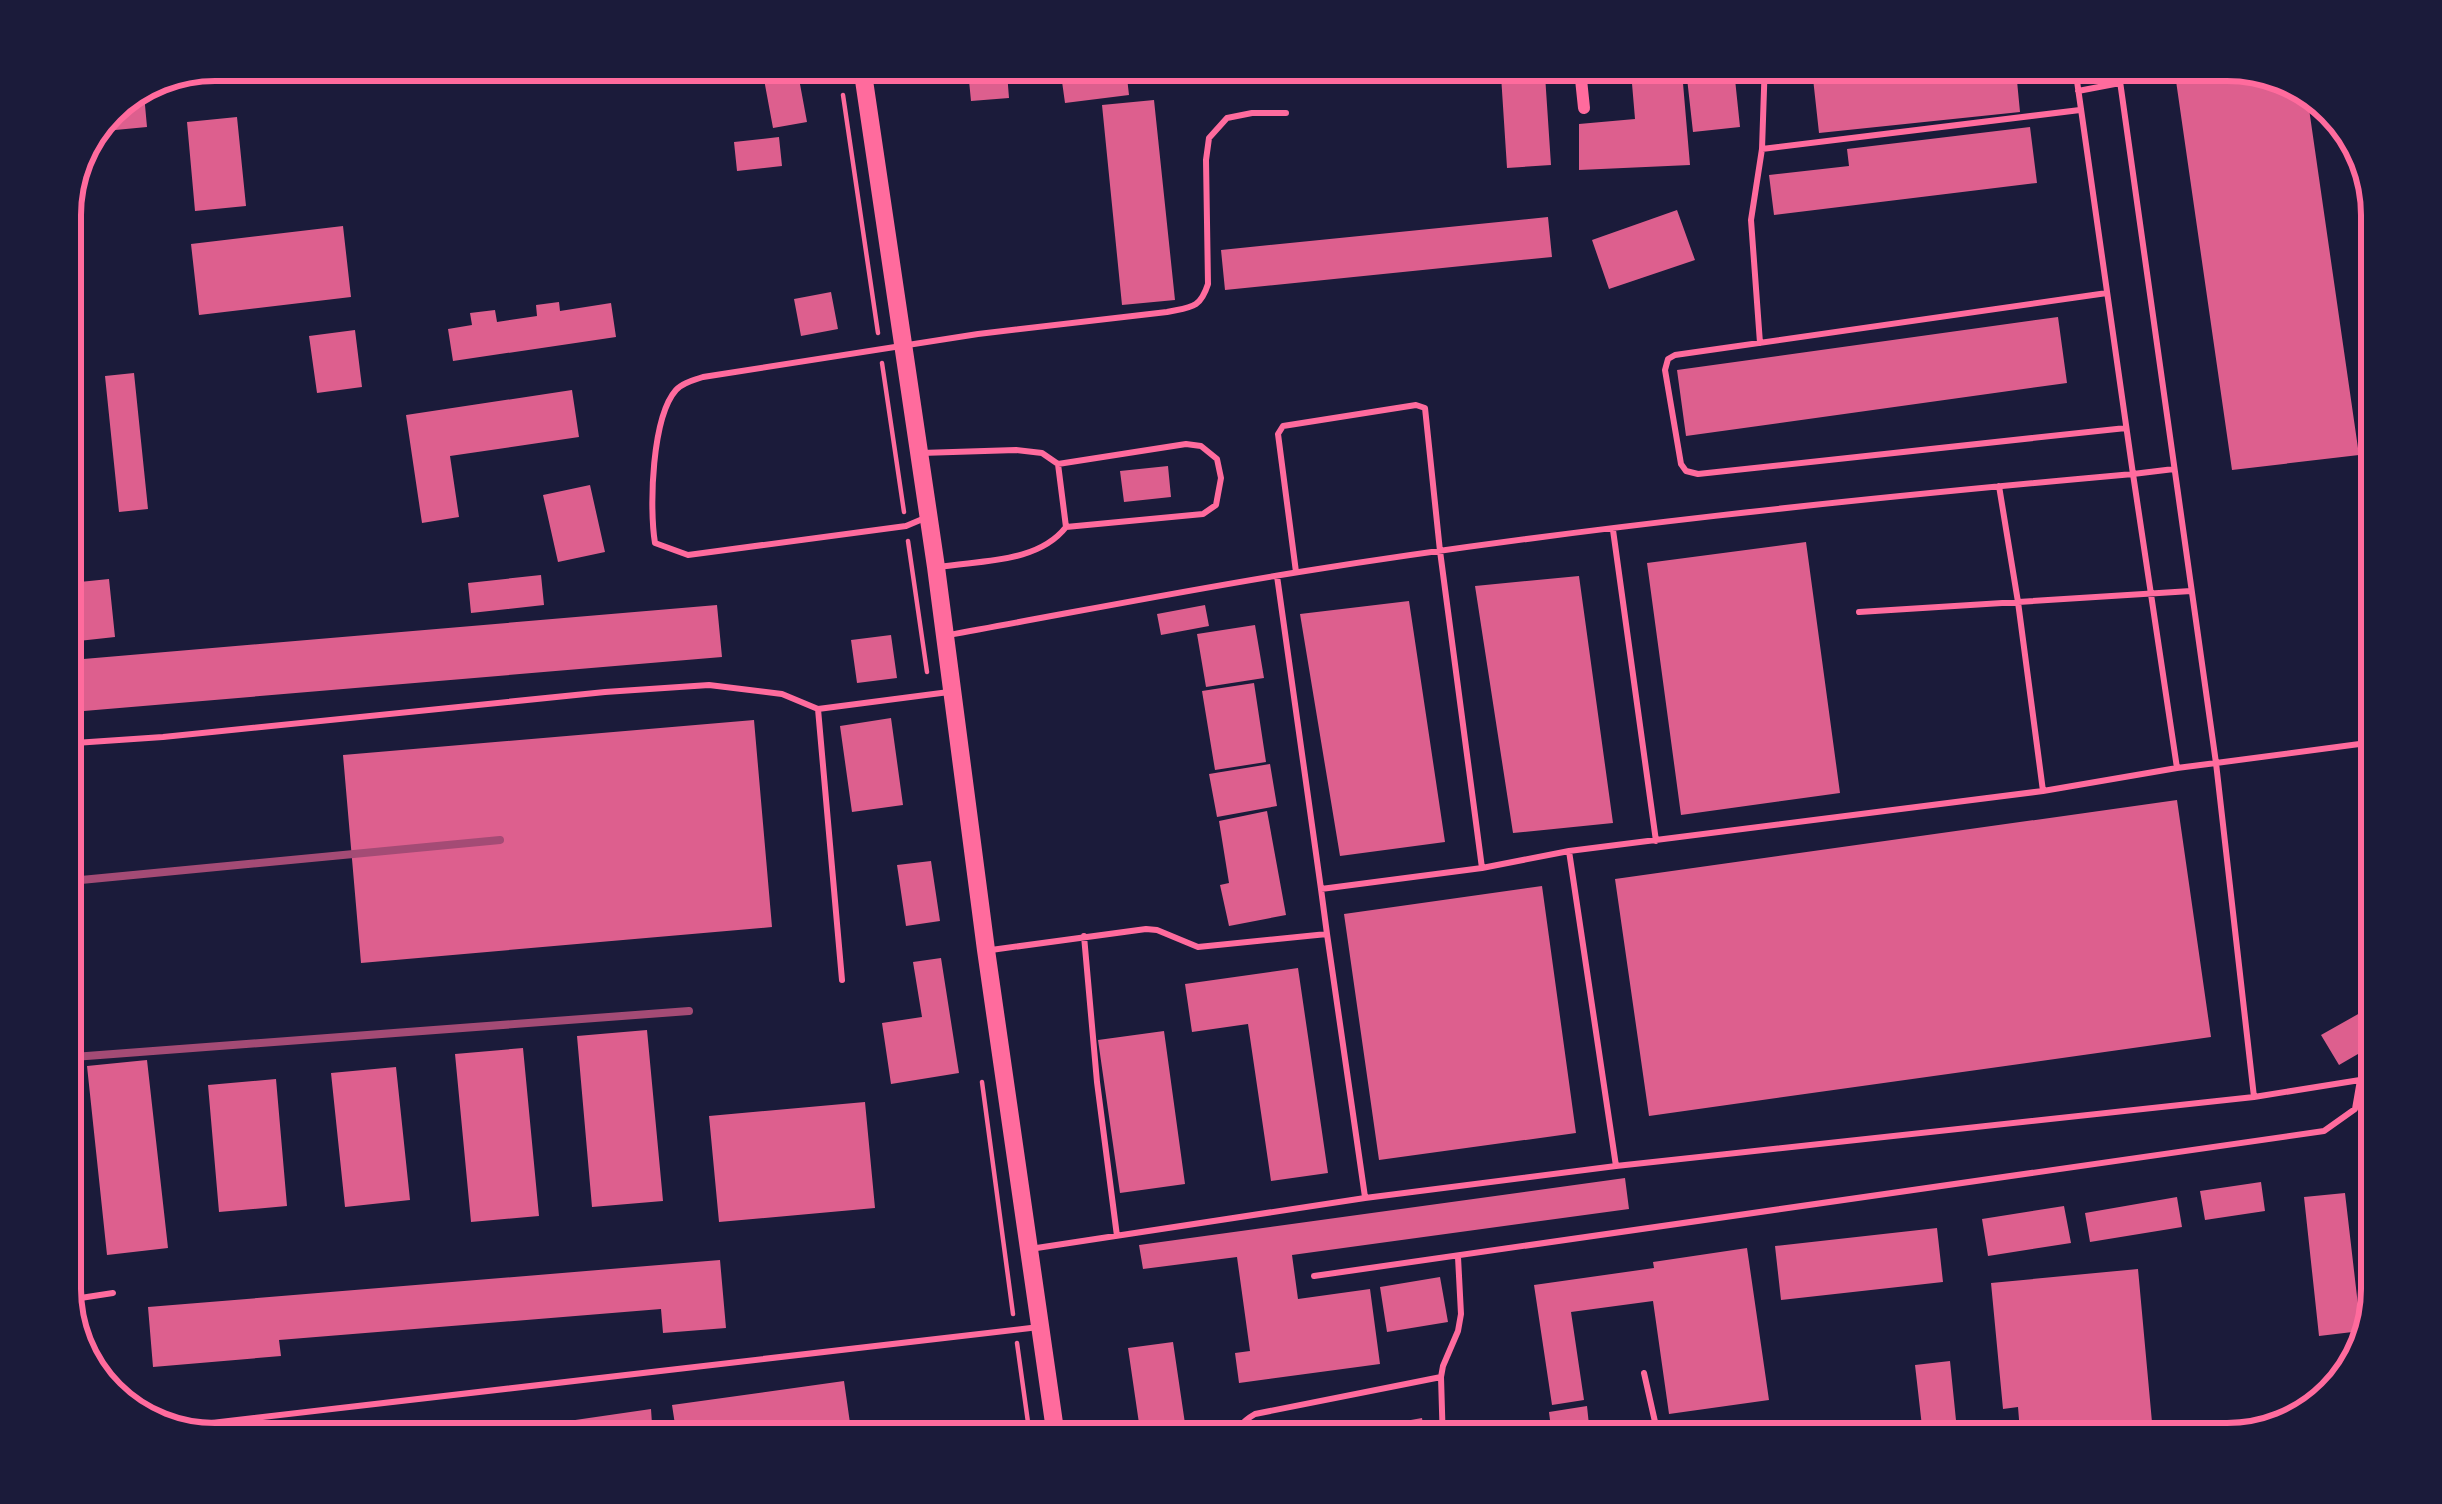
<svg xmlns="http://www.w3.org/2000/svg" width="2442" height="1504" viewBox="0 0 2442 1504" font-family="Manrope,sans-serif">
<rect width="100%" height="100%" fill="#1b1b3a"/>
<path fill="#dd5f8e" d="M967,60h39l3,38 -38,3z
M1059,60h66l4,35 -64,8z
M1500,60h44l7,105 -44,3z
M1630,60h51l9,105 -111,5v-46l56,-5z
M1685,60h48l7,67 -47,5z
M1811,60h204l5,52 -201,21z
M2173,60h54l78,21 54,374 -127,15z
M797,68l10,54 -34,6 -10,-54z
M144,94l3,33 -53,5 12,-27 22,-9z
M1154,100l21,200 -53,5 -20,-200z
M237,117l9,89 -51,5 -8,-89z
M2030,127l7,56 -263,32 -5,-40 80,-9 -2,-17z
M779,137l3,29 -45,5 -3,-29z
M1677,210l18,50 -86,29 -17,-49z
M1548,217l4,40 -327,33 -4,-40z
M343,226l8,71 -152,18 -8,-71z
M831,292l7,37 -37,7 -7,-37z
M559,302l1,9 51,-8 5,34 -163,24 -5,-32 24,-4 -2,-12 25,-3 2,12 40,-6 -1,-11z
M2058,317l9,66 -381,53 -9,-66z
M355,330l7,57 -45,6 -8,-57z
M134,373l14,136 -29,3 -14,-136z
M572,390l7,47 -129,19 9,61 -37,6 -16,-108z
M1168,466l3,31 -47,5 -4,-31z
M590,485l15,67 -47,10 -15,-67z
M1806,542l34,251 -159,22 -34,-252z
M541,575l3,30 -73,8 -3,-30z
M1579,576l34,247 -100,10 -38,-247z
M109,579l6,58 -55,6v-59z
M1409,601l36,241 -105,14 -40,-242z
M717,605l5,52 -662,56v-52z
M1205,605l4,21 -48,9 -4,-21z
M1255,625l9,53 -58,9 -9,-53z
M891,635l6,43 -40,5 -6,-43z
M1254,683l12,79 -51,8 -13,-79z
M891,718l12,87 -51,7 -12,-86z
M754,720l18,207 -411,36 -18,-208z
M1270,764l7,42 -60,11 -8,-43z
M2177,800l34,237 -562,79 -34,-237z
M1267,811l19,104 -57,11 -9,-41 9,-2 -10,-62z
M931,861l9,60 -34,5 -9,-61z
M1542,886l34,247 -197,27 -35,-246z
M941,958l18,115 -68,11 -9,-61 40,-6 -9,-55z
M1298,968l30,205 -57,8 -23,-157 -56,8 -7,-48z
M2360,1013l17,30 -38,22 -18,-30z
M647,1030l16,171 -71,6 -15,-171z
M1164,1031l21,153 -65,9 -22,-153z
M523,1048l16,168 -68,6 -16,-168z
M147,1060l21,188 -61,7 -20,-189z
M396,1067l14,133 -65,7 -14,-134z
M276,1079l11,127 -68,6 -11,-127z
M865,1102l10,106 -156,14 -10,-106z
M1625,1178l4,31 -337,46 6,44 72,-10 10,75 -141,19 -4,-30 15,-2 -13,-94 -94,12 -4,-24z
M2261,1182l4,29 -60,9 -5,-29z
M2345,1193l16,138 -42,5 -15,-139z
M2177,1197l5,30 -92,15 -5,-29z
M2064,1206l7,37 -83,13 -6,-37z
M1937,1228l6,54 -162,18 -6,-54z
M1747,1248l22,152 -100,14 -16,-113 -82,11 13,88 -32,5 -18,-120 120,-17 -1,-6z
M720,1260l6,68 -63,5 -2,-24 -382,31 2,16 -128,11 -5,-60z
M2138,1269l16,175h-133l-3,-37 -15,2 -12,-126z
M1440,1277l8,45 -61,10 -7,-45z
M1173,1342l15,102h-46l-14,-96z
M1950,1361l8,79 22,-3 1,7h-57l-9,-79z
M844,1381l9,63h-175l-6,-39z
M1587,1406l4,38h-38l-4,-32z
M651,1409l2,30 -37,5h-173v-5z
M1422,1418l4,26h-139v-2z"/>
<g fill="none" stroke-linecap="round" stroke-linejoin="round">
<path stroke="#ff6b9d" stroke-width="4.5" d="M843,95l35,238
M882,363l22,149
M908,541l19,131
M982,1082l31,232
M1017,1343l14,101"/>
<path stroke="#ff6b9d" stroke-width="6" d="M2117,60l99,703 -39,5
M2078,91l42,-8
M1762,149l318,-39
M2107,293l-432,62 -7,4 -3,11 16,94 5,7 12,3 428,-46
M1760,343l-9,-123 11,-71 3,-89
M921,453l95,-3 26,3 16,11 8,63c-28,36 -84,33 -127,40
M1058,464l128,-20 15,2 16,13 4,19 -5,27 -13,9 -137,13
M1999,486l19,116 25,189
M925,518l-19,8 -218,29 -33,-12c-6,-36 -3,-126 21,-153 6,-7 18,-10 27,-13l275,-43 189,-22c24,-5 33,-3 41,-28l-2,-124 3,-22 18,-20 25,-5h34
M1613,530l43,311
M1296,572l-18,-138 5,-8 133,-21 9,3 15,143 42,317
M1277,576l44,313 161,-21 87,-17 474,-60 134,-23 -44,-294 41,-5
M1859,612l332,-21
M948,635c117,-21 233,-44 351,-63 276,-44 556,-73 834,-98l-59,-414
M818,709l24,271
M60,744l103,-7 442,-45 104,-7 73,9 36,15 131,-17
M1569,851l47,315
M1327,934l38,263
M1084,936l13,146 20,154
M991,950l155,-21 11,1 41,17 129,-13 -6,-45
M2254,1097l106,-17
M1030,1249l335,-51 251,-32 638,-69 -38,-334 166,-22
M1314,1276l1010,-145 31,-22 5,-29 22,-3
M61,1301l52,-8
M1644,1373l16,71
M160,1429l879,-102
M1233,1444c2,-15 10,-23 22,-30l186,-37
M1443,1444l-2,-67 2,-11 15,-35 3,-17 -3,-57"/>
<path stroke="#ff6b9d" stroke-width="12" d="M1579,60l5,48"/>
<path stroke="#ff6b9d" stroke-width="18" d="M861,60l75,507 50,383 71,494"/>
<path stroke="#a44b75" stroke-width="8" d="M60,882l440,-42
M60,1058l629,-47"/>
</g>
<path d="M0 0H2442V1504H0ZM215 81H2227A134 134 0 0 1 2361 215V1289A134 134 0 0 1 2227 1423H215A134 134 0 0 1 81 1289V215A134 134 0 0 1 215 81Z" fill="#1b1b3a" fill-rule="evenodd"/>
<path fill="none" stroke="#ff6b9d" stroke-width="6" d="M215 81H2227A134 134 0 0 1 2361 215V1289A134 134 0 0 1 2227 1423H215A134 134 0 0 1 81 1289V215A134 134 0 0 1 215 81Z"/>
</svg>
